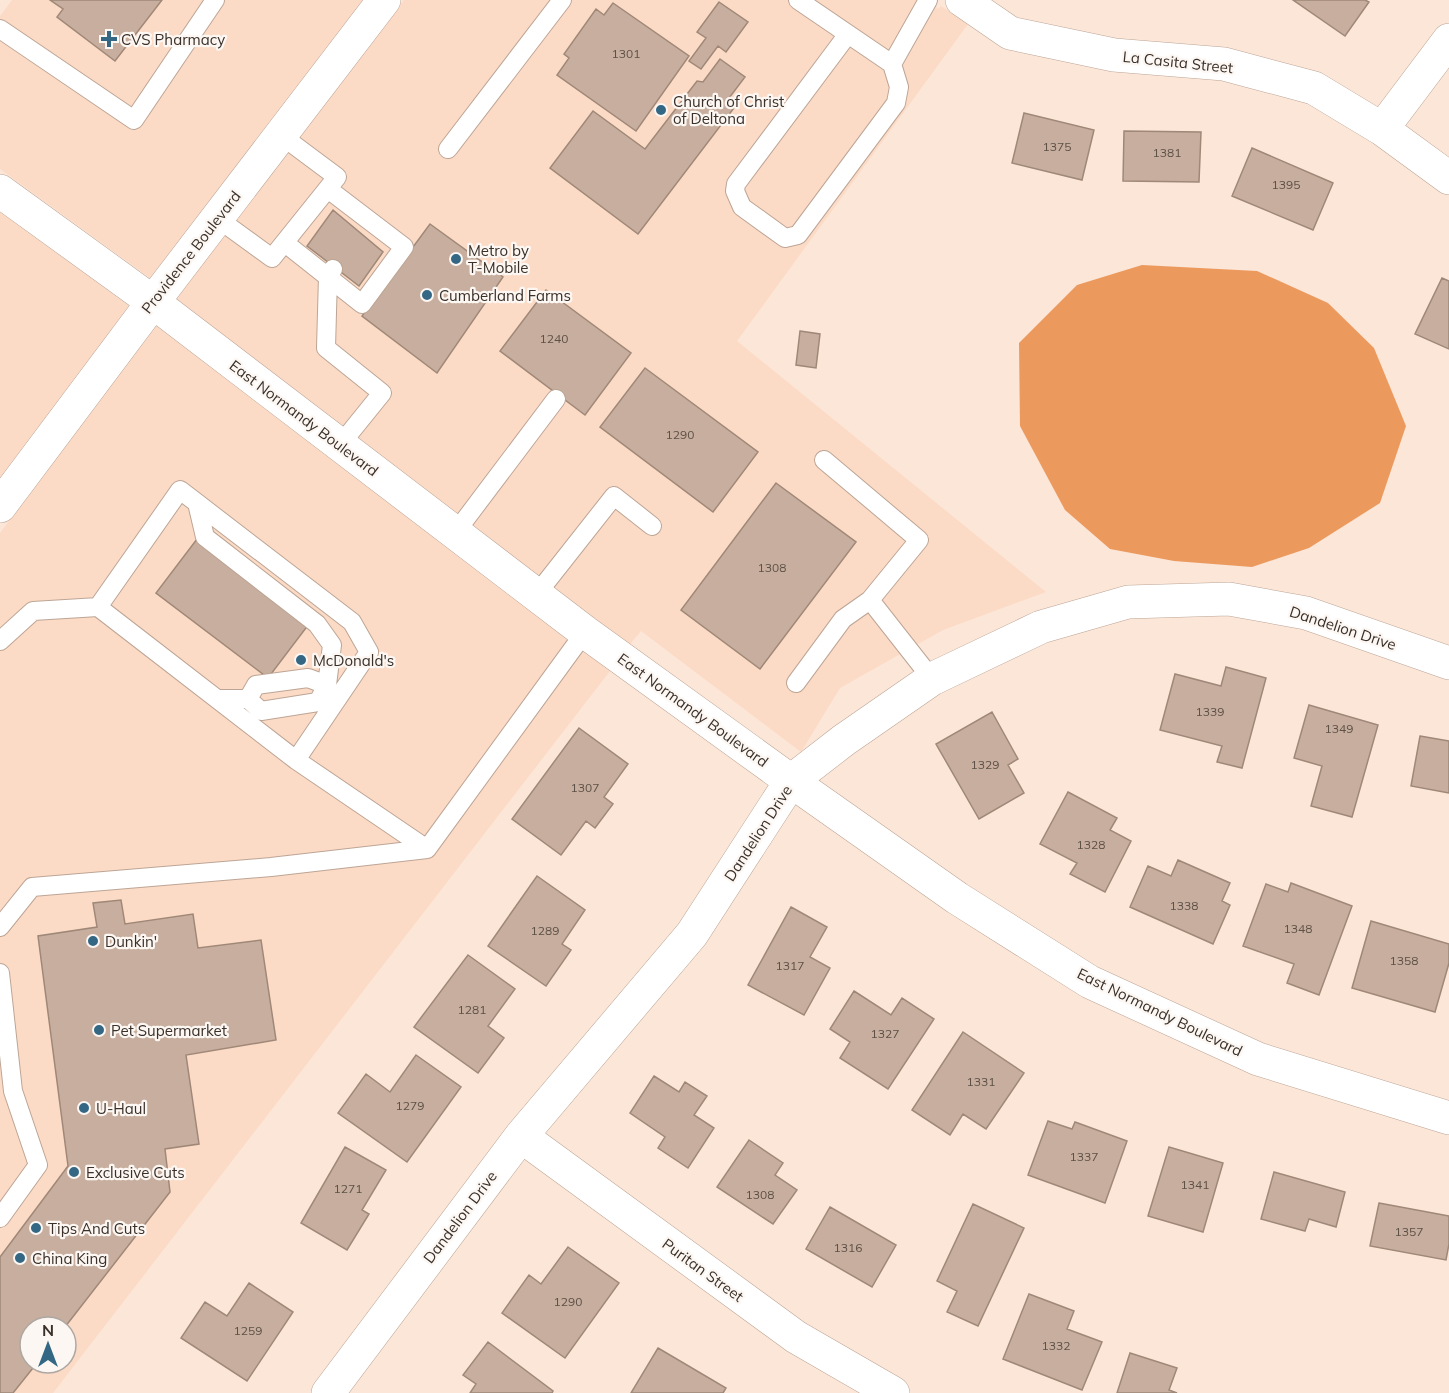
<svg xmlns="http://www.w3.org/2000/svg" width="1449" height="1393" viewBox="0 0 1449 1393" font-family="Mulish,sans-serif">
<rect width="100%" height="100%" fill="#fbe6d8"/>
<path fill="#fcdbc6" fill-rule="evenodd" d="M12,0h351l-213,278 -150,-109v-153z
M404,0h526l8,9 3,-3 27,18 -231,317 309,251 -103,38 -103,58 -39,64 -160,-121 -11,13 -37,-27 -417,-318z
M0,211l129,95 -129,172z
M155,325l455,346 -557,722h-53v-860zM30,1327h36v36h-36z"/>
<path fill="#ec995e" d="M1142,265l115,6 71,32 46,45 32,78 -26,77 -71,45 -57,19 -78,-6 -64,-12 -45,-39 -45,-84 -1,-83 58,-58z"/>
<path fill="#c7ae9e" stroke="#a08878" stroke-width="1.5" d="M50,0h112l-47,61 -58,-44 6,-8z
M1293,0h72l4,2 -24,34z
M719,2l29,20 -22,30 -8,-6 -17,23 -12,-8 17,-23 -9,-6z
M613,3l76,53 -53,75 -79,-56 12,-17 -5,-4 32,-45 8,6z
M720,59l25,18 -19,25 8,6 -96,126 -88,-66 43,-57 52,38 52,-68 6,1z
M1024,113l70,17 -12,50 -70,-17z
M1124,131l77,1 -2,50 -76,-1z
M1252,148l81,35 -20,47 -81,-34z
M333,210l50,42 -24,34 -52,-40z
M430,224l73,53 -66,96 -75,-57z
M1442,278l7,3v68l-34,-15z
M546,290l85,63 -46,62 -85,-64z
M800,331l20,3 -4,34 -20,-3z
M645,368l113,84 -45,60 -113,-85z
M776,483l80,59 -96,127 -79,-59z
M197,539l112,85 -41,54 -112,-85z
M1226,667l40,11 -24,90 -25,-6 5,-16 -62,-16 15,-56 46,12z
M1309,705l69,20 -26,92 -41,-11 11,-40 -28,-8z
M992,712l26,47 -10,6 16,28 -45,26 -43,-75z
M579,728l49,36 -24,33 9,7 -18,24 -9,-7 -25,34 -49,-36z
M1420,736l29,5v52l-38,-7z
M1068,792l49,26 -7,12 21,11 -26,51 -35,-18 7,-11 -37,-19z
M1178,860l52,23 -8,18 8,4 -17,39 -83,-37 18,-41 23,10z
M537,876l48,34 -23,34 9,6 -25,36 -58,-40z
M1291,883l61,23 -33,89 -32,-12 7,-19 -51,-18 23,-62 22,8z
M121,900l4,24 68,-10 5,34 63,-8 15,100 -90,15 13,89 -34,5 5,43 -105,135h-35v36h7l-24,30h-13v-136l68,-91 -30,-230 59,-9 -4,-24z
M791,907l36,20 -17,30 20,11 -26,47 -56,-30z
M1371,921l78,23v19l-14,49 -83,-24z
M468,955l47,34 -27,37 16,12 -26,35 -64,-46z
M854,991l37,24 11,-17 32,21 -46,70 -48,-31 10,-16 -20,-13z
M963,1032l61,41 -38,56 -23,-15 -13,21 -38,-25z
M416,1055l45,32 -54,75 -69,-49 28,-39 24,18z
M654,1076l25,16 6,-10 22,14 -13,19 20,13 -26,40 -30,-20 7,-11 -35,-24z
M1048,1121l24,8 3,-7 52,19 -22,62 -77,-28z
M749,1140l34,23 -8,12 22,15 -24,34 -56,-37z
M345,1147l41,23 -24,40 7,4 -22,36 -46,-27z
M1169,1147l54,16 -20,69 -55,-16z
M1274,1172l71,20 -9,35 -27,-8 -4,12 -44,-12z
M1379,1203l70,13v28l-3,16 -76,-14z
M973,1204l51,24 -46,98 -31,-14 10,-21 -20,-10z
M830,1207l66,38 -24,42 -66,-38z
M568,1247l51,36 -54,75 -63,-45 27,-38 12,9z
M249,1283l44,29 -46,69 -66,-43 24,-36 22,14z
M1029,1294l45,17 -7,18 35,13 -20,48 -79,-31z
M488,1342l65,49 -1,2h-82l6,-9 -13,-9z
M658,1348l68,40 -3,5h-92z
M1130,1353l47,15 -8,22 8,3h-60z"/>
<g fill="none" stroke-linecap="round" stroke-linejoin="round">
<g stroke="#bda595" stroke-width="20">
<path id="lane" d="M798,0l94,64 36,-64
M0,29l134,91 81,-120
M848,34l-112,150 -1,7 7,16 43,31 13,-3 98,-132 3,-16 -7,-23
M448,149l114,-149
M217,218l55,40 65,-81 -55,-41
M285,243l77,61 42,-57 -76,-58
M333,269l-5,7 -2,72 56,45 -42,52
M824,460l95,80 -49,60 62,79
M197,503l8,34 112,87 15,21 -5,40 -19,-7 -52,7 -8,14h-29
M455,533l101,-134
M536,595l78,-99 38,30
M98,607l82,-117 17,13 155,119 17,30 -73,108
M0,641l33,-30 65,-4 198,153 131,89
M796,683l47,-64 27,-19
M248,699l13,12 57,-9 9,-17
M0,927l32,-40 239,-20 156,-18 158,-217
M0,973l13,118 25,74 -38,53"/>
</g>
<g stroke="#bda595" stroke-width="34">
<path id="street" d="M962,0l48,33 104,22 110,9 90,24 68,41 67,49
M1382,129l67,-89
M521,1136l275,201 97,56
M328,1393l193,-257 171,-202 99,-153 53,-41 88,-61 109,-52 87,-25 101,-3 77,14 143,50"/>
</g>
<g stroke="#bda595" stroke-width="34">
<path id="secondary" d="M0,191l153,111 432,330 206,149 166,117 133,84 168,77 191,59
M0,506l153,-204 231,-302"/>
</g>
<use href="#lane" stroke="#fff" stroke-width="18"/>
<use href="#street" stroke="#fff" stroke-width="33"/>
<use href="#secondary" stroke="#fff" stroke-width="33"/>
</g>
<g fill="#336784" stroke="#fcf7f3" stroke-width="2">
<path d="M106 30h6v6h6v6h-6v6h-6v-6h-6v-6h6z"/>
<circle cx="661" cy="110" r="6"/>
<circle cx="456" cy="259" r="6"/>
<circle cx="427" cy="295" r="6"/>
<circle cx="301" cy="660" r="6"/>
<circle cx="93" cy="941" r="6"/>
<circle cx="99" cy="1030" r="6"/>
<circle cx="84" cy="1108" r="6"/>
<circle cx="74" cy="1172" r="6"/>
<circle cx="36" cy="1228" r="6"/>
<circle cx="20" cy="1258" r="6"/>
</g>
<g text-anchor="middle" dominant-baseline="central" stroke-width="4.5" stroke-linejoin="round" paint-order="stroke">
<g font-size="12" fill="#5d5046">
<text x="626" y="53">1301</text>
<text x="1057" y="146">1375</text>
<text x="1167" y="152">1381</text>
<text x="1286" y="184">1395</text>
<text x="554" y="338">1240</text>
<text x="680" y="434">1290</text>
<text x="772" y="567">1308</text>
<text x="1210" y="711">1339</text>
<text x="1339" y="728">1349</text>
<text x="985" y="764">1329</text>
<text x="585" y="787">1307</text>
<text x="1091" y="844">1328</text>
<text x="1184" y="905">1338</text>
<text x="1298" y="928">1348</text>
<text x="545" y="930">1289</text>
<text x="1404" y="960">1358</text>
<text x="790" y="965">1317</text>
<text x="472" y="1009">1281</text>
<text x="885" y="1033">1327</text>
<text x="981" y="1081">1331</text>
<text x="410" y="1105">1279</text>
<text x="1084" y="1156">1337</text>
<text x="1195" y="1184">1341</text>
<text x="348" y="1188">1271</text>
<text x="760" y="1194">1308</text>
<text x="1409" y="1231">1357</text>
<text x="848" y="1247">1316</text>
<text x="568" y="1301">1290</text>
<text x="248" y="1330">1259</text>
<text x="1056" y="1345">1332</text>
</g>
<g font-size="15" fill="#3a3029" stroke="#fcf7f3" text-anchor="start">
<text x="121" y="39">CVS Pharmacy</text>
<text x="673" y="101">Church of Christ<tspan x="673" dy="17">of Deltona</tspan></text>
<text x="468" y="250">Metro by<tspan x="468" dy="17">T-Mobile</tspan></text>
<text x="439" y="295">Cumberland Farms</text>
<text x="313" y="660">McDonald's</text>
<text x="105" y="941">Dunkin'</text>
<text x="111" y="1030">Pet Supermarket</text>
<text x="96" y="1108">U-Haul</text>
<text x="86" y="1172">Exclusive Cuts</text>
<text x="48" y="1228">Tips And Cuts</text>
<text x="32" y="1258">China King</text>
</g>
<g font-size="15" fill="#3a3029" stroke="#fcf7f3">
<text transform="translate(1178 62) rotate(6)">La Casita Street</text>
<text transform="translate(191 252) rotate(-52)">Providence Boulevard</text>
<text transform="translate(304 418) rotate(37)">East Normandy Boulevard</text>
<text transform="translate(1343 628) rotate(18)">Dandelion Drive</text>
<text transform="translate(693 710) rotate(36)">East Normandy Boulevard</text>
<text transform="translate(758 833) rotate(-57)">Dandelion Drive</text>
<text transform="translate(1160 1012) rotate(26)">East Normandy Boulevard</text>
<text transform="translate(460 1217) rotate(-53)">Dandelion Drive</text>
<text transform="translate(703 1270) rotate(36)">Puritan Street</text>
</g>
</g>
<g transform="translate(48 1345)"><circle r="28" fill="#fcf7f3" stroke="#aea7a2" stroke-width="1.5"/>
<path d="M0-4.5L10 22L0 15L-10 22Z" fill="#336784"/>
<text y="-9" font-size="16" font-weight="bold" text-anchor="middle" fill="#3a3029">N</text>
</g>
</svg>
